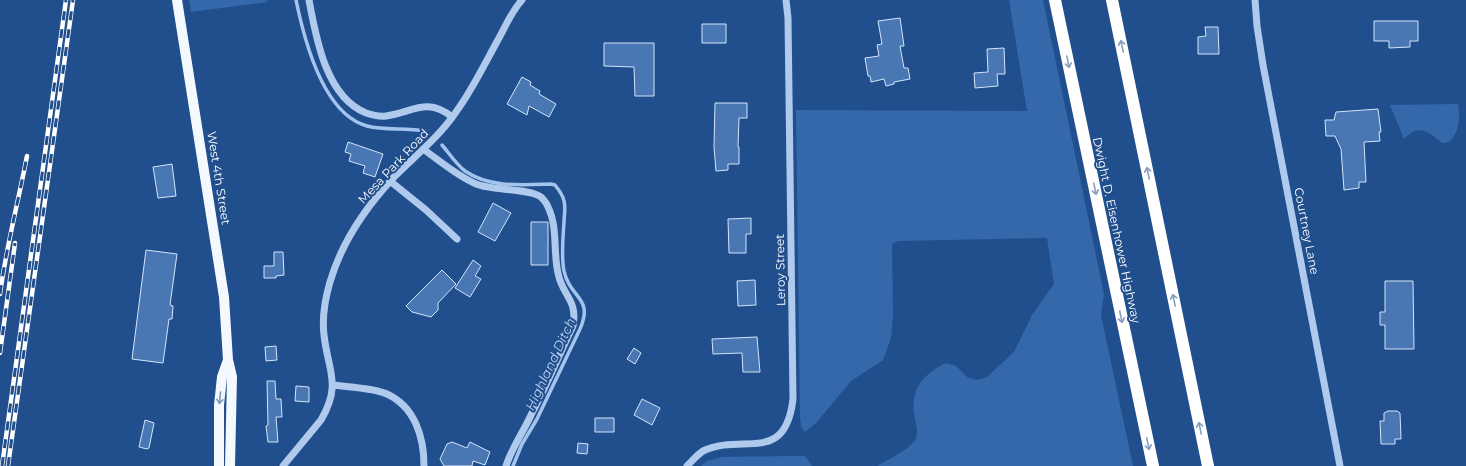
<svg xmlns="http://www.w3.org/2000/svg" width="1466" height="466" viewBox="0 0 1466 466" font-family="Montserrat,sans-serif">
<rect width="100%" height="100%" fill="#214f8d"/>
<path fill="#3468aa" d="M189,0h78l1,2 -77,10z
M1009,0h34l61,294 -3,21 32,151h-256c10,-6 32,-16 38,-26 4,-6 1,-15 0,-21 -6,-29 7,-44 31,-56l10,3 11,11 10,3 10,-3 27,-25 18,-37 22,-31 -7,-46 -149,3 -6,3 1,73 -2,21 -8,22 -32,21 -35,42 -11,9 -4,-6 -1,-9 -4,-307 231,1z
M1458,104c2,15 2,27 -9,38l-7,1c-13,-11 -24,-20 -38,-4l-14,-34z
M788,456h17l7,10h-111l6,-5 14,-4z"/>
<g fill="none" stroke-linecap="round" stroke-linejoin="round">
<path stroke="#a3c4ed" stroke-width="3.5" d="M296,0c8,39 27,114 71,126 19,5 39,1 58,5
M442,145c7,8 14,19 23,26 24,17 58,14 86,13l4,1c4,5 8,10 9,16 2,7 0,14 0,21 -1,16 -3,34 0,49 6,28 30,26 16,58l-43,90 -15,25 -9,22"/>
</g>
<path fill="#4977b4" stroke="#d4e4f9" d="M900,18l4,28h-4l4,22h4l2,11 -16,3v2l-8,2 -2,-7 -13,3 -1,-6h-2l-3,-18 14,-2 -2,-11 5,-1 -4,-23z
M1374,21h44v20h-8v6l-21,1v-7h-15z
M702,24h24v19h-24z
M1205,27h13l1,27h-21v-17l8,-1z
M604,43h50v53h-19l-1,-29 -30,-1z
M1004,48l1,26h-8l1,12 -23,2 -1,-15 14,-1 -1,-23z
M522,77l9,5 -1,3 10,6 -1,3 17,10 -7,13 -20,-11 -2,9 -20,-11z
M715,103h32v15h-8l-1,29h1v17h-11v6l-12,1 -2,-24z
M1378,109l3,23h-2l1,9 -16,1 2,40h-7v6l-15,2 -3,-41 -6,-13h-9l-1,-16h9l2,-8z
M348,142l35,12 -8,23 -12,-4 2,-7 -16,-5 2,-7 -6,-2z
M172,164l4,32 -18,2 -5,-31z
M493,203l18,10 -16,28 -17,-9z
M751,218v16h-5v19h-17l-1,-34z
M531,222h17v43h-17z
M146,250l31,4 -7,51 3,1 -1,13h-3l-6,44 -31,-4z
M274,252h9l1,23 -8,1v2h-12v-12h10z
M473,260l8,6 -6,10 6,3 -11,18 -15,-9z
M442,270l14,14 -18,19v7l-7,7 -19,-5 -6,-6z
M755,280l1,25 -18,1 -1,-25z
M1385,281h28l1,68h-29v-24h-5v-13h5z
M757,337l3,35h-17l-1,-19 -29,1 -1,-15z
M276,346l1,14 -11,1 -1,-14z
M634,348l7,5 -6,11 -8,-5z
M267,381h8l1,18h5l1,18h-6l2,25h-10l-2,-16 2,-1z
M296,386l13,1v15l-14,-1z
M642,399l18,9 -8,17 -18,-10z
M1388,411h9l3,2 1,26h-6v5h-14l-1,-23h4v-8z
M595,418h19v14h-19z
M145,420l9,3 -5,25 -2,1 -8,-2z
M452,442l15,6 3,-6 20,10 -5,13 -12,-4 -1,5h-28l-4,-7 7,-15z
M578,443l10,1 -1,10 -10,-1z"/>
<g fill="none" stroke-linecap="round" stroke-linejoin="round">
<path stroke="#afcaec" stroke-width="7" d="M309,0c7,38 17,97 57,113 6,2 13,4 20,3 27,-4 41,-19 66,1
M1255,0l2,26 6,39 77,401
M423,149c17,12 34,27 53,35 17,7 53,4 65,13 3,3 6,7 7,10 10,20 5,45 10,66 4,23 20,26 15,53 -14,29 -26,59 -41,87 -8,18 -20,34 -26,53
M390,181l36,29 31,29
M333,385c15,2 42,3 54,9 28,13 37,43 37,72
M283,466l38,-46c21,-36 7,-49 3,-85 -2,-17 1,-36 6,-53 12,-41 35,-74 64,-105 21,-21 45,-40 62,-65 17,-23 29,-49 43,-74 7,-13 13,-27 23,-38
M687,466c5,-5 10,-11 16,-15 40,-19 82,15 90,-52l-5,-381 -2,-18"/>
<path stroke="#f4f8ff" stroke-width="10" d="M177,0l47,297 4,63 4,17 -2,89
M219,466v-61l3,-28 6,-17"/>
<path stroke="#fff" stroke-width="12" d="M1055,0l98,466
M1112,0l96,466"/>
<g stroke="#fff" stroke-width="4.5">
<path id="rail" d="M0,294c6,-46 18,-91 27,-138
M0,353l15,-110
M2,466l64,-466
M8,466l65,-466"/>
</g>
<use href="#rail" stroke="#214f8d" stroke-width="3" stroke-dasharray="9" stroke-linecap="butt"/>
</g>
<defs><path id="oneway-shaft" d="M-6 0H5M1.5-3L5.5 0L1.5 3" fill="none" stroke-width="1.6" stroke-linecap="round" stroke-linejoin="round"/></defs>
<g stroke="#859ec0">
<use href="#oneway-shaft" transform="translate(1122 46) rotate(-102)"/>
<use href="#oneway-shaft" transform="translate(1068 62) rotate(78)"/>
<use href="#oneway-shaft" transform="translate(1148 173) rotate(-102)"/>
<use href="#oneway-shaft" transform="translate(1095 189) rotate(78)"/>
<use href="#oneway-shaft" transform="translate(1174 300) rotate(-102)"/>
<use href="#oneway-shaft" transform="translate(1121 317) rotate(78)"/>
<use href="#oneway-shaft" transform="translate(1200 428) rotate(-102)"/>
<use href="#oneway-shaft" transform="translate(1148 444) rotate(78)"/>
</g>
<use stroke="#809bc0" href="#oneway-shaft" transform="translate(220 398) rotate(95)"/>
<g text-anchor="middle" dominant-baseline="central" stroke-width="4" stroke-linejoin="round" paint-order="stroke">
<g font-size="12" fill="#fff" stroke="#214f8d">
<text transform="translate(393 166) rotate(-47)">Mesa Park Road</text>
<text transform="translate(219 178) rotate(81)">West 4th Street</text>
<text transform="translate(1117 230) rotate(78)">Dwight D. Eisenhower Highway</text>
<text transform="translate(1307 231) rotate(79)">Courtney Lane</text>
<text transform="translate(780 270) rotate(-91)">Leroy Street</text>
</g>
<g font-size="13" font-style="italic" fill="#bbd4f3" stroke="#214f8d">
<text transform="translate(550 364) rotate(-65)">Highland Ditch</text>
</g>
</g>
</svg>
